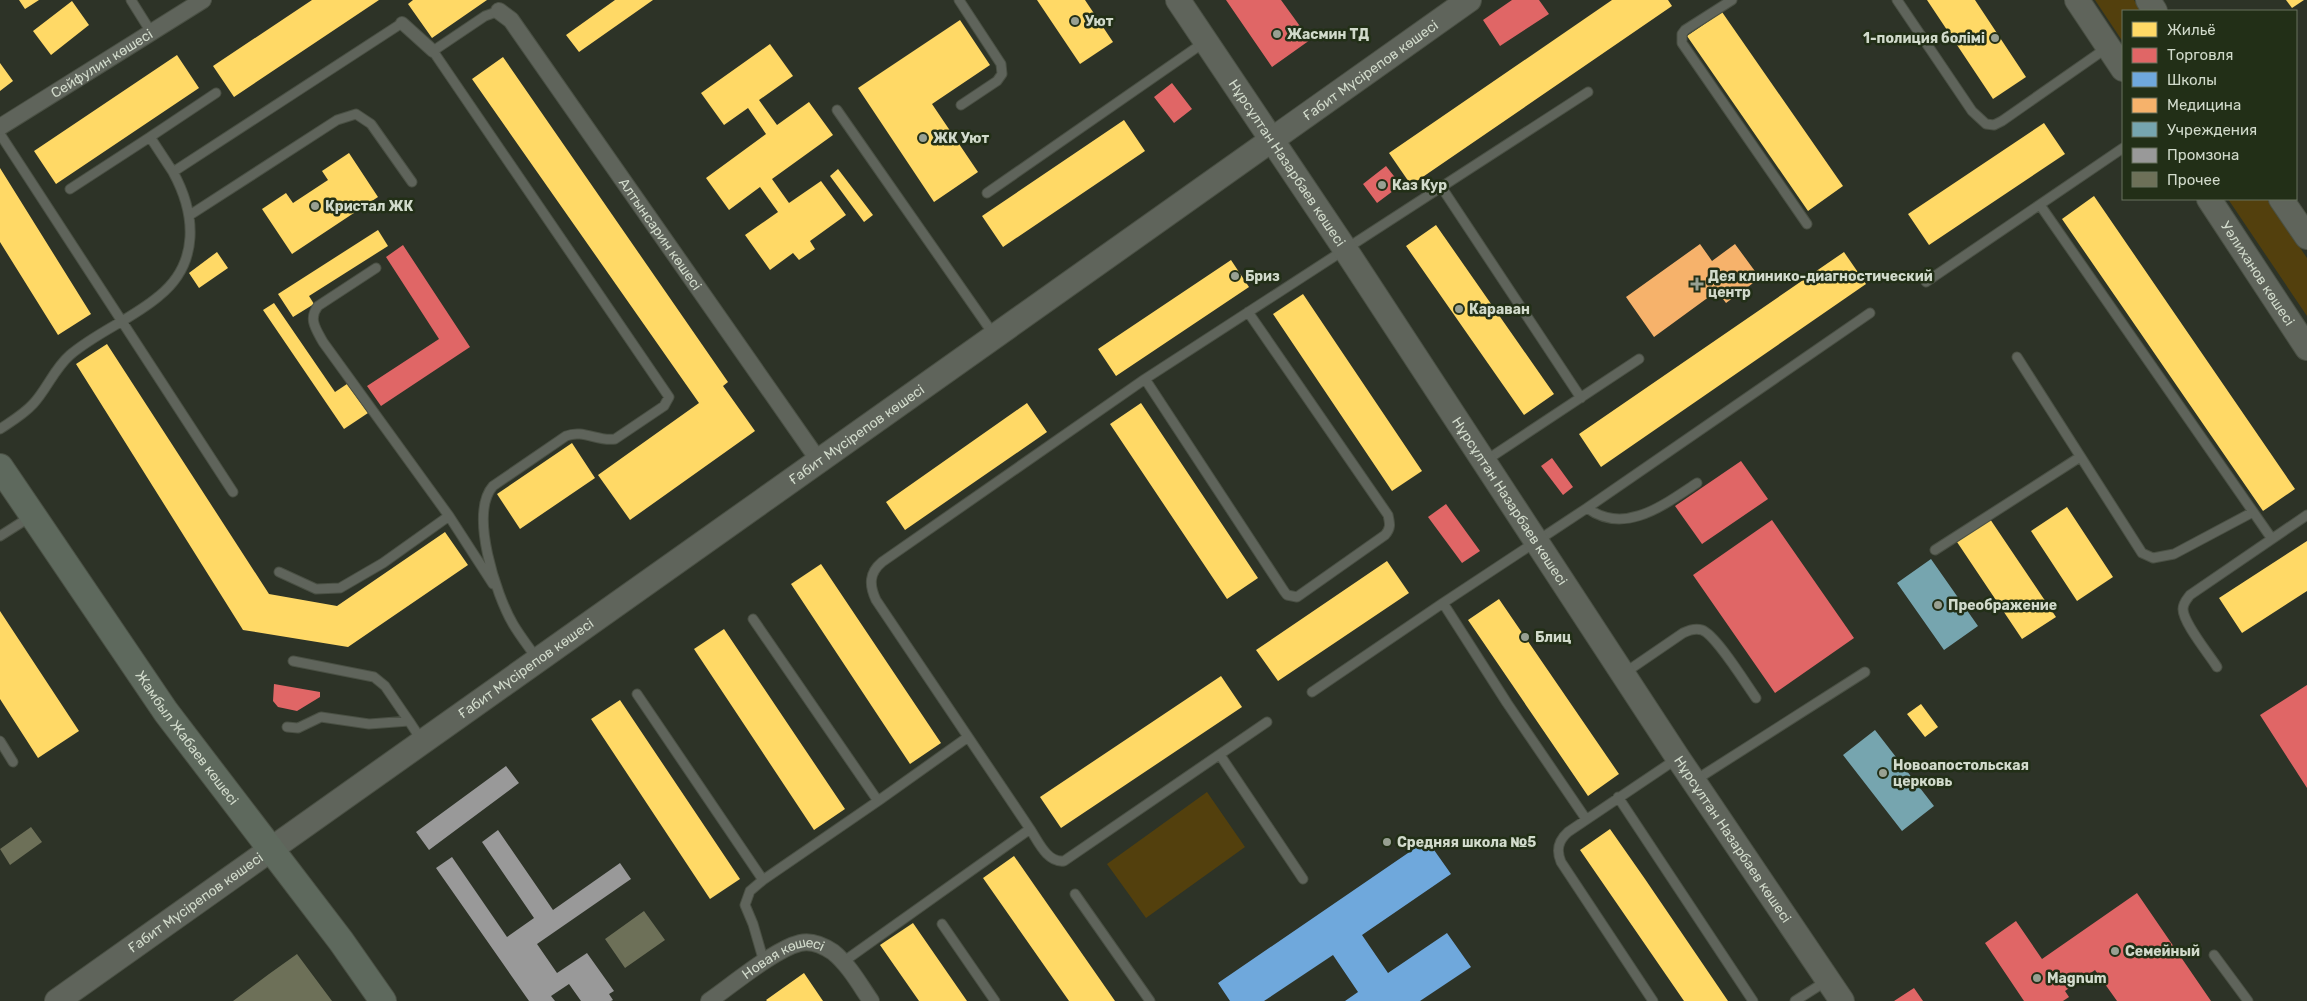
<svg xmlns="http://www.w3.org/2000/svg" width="2307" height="1001" viewBox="0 0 2307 1001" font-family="Rubik,sans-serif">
<rect width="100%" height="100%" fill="#2d3327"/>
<path fill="#53400d" d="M2095,0h39l7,11h-18v31z
M2228,199h39l40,59v58z
M1207,792l38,55 -99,71 -39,-54z"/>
<path fill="#ffd966" d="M19,0h20l-14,9z
M312,0h67l-145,97 -21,-31z
M413,0h74l-55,38 -24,-34z
M615,0h38l-74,52 -13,-17z
M1037,0h48l28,42 -33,22z
M1612,0h56l4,6 -261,179 -22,-32z
M1927,0h48l51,77 -33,22z
M2286,0h18l-12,8z
M72,1l17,24 -38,30 -18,-24z
M1722,12l121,174 -35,25 -121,-175z
M960,20l30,45 -58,39 46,68 -44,30 -76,-114z
M770,44l23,32 -34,24 18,25 32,-23 24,33 -61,44 17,24 32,-22 25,34 -36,26 5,8 -16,11 -6,-7 -23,17 -25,-35 33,-23 -18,-25 -31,23 -23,-32 60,-44 -18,-26 -24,17 -23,-32z
M177,55l22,33 -143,96 -22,-33z
M503,57l225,325 -5,4 32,45 -125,89 -32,-45 101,-72 -227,-324z
M0,63l13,18 -13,10z
M1124,120l21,31 -142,96 -21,-31z
M2044,123l21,31 -136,91 -21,-31z
M349,153l29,44 -86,57 -30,-45 24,-16 7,10 35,-23 -6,-9z
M0,168l91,146 -33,21 -58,-93z
M838,169l35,46 -9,7 -34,-46z
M2094,196l201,293 -32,22 -201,-292z
M1436,225l118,169 -30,21 -118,-169z
M378,230l10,16 -79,50 5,8 -21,13 -15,-23z
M217,252l11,16 -29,20 -10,-15z
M1844,252l22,32 -265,183 -22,-33z
M1231,260l18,27 -133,89 -18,-27z
M1303,294l119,177 -30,20 -119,-177z
M274,303l61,89 12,-8 21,29 -24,16 -81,-119z
M107,344l162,250 68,12 108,-74 23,33 -120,82 -105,-17 -167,-266z
M1027,403l20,29 -142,98 -19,-28z
M1141,403l117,175 -31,21 -117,-175z
M572,443l23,35 -75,51 -23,-35z
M2067,507l46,70 -36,24 -46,-70z
M1990,519l66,98 -34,22 -65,-97z
M2307,541v50l-65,42 -23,-35z
M1387,561l22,32 -131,88 -22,-31z
M821,564l120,179 -31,21 -119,-180z
M1499,599l120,175 -31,22 -120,-176z
M0,611l79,120 -41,27 -38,-59z
M724,629l121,180 -31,21 -120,-181z
M1221,676l21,31 -181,121 -21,-31z
M620,700l120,179 -30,20 -119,-180z
M1921,704l17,23 -13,10 -18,-23z
M1610,829l35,50 83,122h-44l-104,-151z
M1014,856l101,145h-46l-86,-123z
M913,923l54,78h-48l-39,-56z
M804,973l19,28h-56l-1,-1z"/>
<path fill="#e06666" d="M1226,0h55l29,40 -38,27z
M1512,0h27l10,14 -49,32 -17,-26z
M1172,83l20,26 -18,14 -20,-26z
M1386,166l15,19 -24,18 -14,-19z
M403,245l67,102 -89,59 -14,-20 72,-47 -53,-82z
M1552,458l21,29 -10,8 -22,-29z
M1741,461l27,38 -66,45 -27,-38z
M1446,504l34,47 -18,12 -34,-46z
M1772,520l82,118 -79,55 -82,-118z
M274,684l46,8v5l-23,14 -19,-4 -5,-6z
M2307,685v103l-47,-73z
M2137,893l74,108h-94l-22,-31 -30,21 4,6 -6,4h-39l-39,-58 31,-22 26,38z
M1914,988l9,13h-29z"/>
<path fill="#6fa8dc" d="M1427,840l24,34 -89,61 26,38 59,-40 24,34 -51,34h-75l13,-9 -25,-37 -69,46h-34l-12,-18z"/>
<path fill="#f6b26b" d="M1700,244l12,17 23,-17 25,34 -34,25 -9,-12 -63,46 -28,-40z"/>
<path fill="#76a5af" d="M1931,559l47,67 -34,24 -47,-67z
M1875,730l59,76 -32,25 -59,-76z"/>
<path fill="#999" d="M506,766l13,17 -90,67 -13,-18z
M498,830l55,80 67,-47 11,16 -94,65 20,29 30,-20 27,38 -5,3 4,6 -2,1h-30l-12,-17 -18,12 4,5h-26l-93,-133 16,-11 55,80 27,-19 -52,-76z"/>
<path fill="#6d7058" d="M31,827l11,15 -32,23 -10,-16z
M644,911l21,29 -40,28 -20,-29z
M297,954l35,47h-99l36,-27z"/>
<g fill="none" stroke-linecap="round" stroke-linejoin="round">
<g stroke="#4a5044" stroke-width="11">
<path id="service" d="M131,0l20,32
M959,0l42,64 1,10 -5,7 -36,24
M1732,0l-47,30 -3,4v9l125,181
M1897,0l75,111 14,13 8,1 8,-4 106,-74
M499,11l-14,5 -52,35 236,346 -5,9 -49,33c-17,3 -32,-10 -49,-3l-73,50c-24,27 3,109 20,138 7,12 16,23 24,35
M837,110l157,225
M0,134l233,358
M173,172l-23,-35 66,-44
M1442,188l139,210
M70,189l80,-52
M987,193l219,-152
M2040,205l232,334
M190,215l147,-95 19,-6 15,10 41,58
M376,268l-58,38c-10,13 -2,23 5,36l126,174 44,68
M1926,282l197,-134
M2017,357l125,196 11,5 21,-4 79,-42
M1145,379l139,212 3,4 10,2 88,-62c6,-7 5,-11 3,-20l-140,-203
M0,429c12,-8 24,-15 33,-25 14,-15 21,-35 37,-49 27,-23 62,-36 89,-59 41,-33 37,-82 14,-124l229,-149
M1485,461l154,-102
M1587,508l283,-195
M0,536l30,-19
M1935,550l145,-93
M279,572l37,17 24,-1 43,-25 66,-47
M753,619l125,182 -115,79
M293,661l81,16 11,9 24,35
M2217,667c-8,-13 -34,-44 -34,-58 0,-6 4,-10 7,-14l117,-80
M1623,674l60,-41c6,-3 13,-5 19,-3 14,5 44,54 54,68
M1312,692l131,-89
M637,694l126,186 -13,11 -5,14 8,19 11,38
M287,727l11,1 23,-11 48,7 40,-3 13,20
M0,741l13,21
M1220,755l83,124
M1694,781l171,-109
M1618,797l135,204
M878,801l90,-64
M1586,819l-79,-116 -64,-100 144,-95c38,28 78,-4 110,-25
M1030,829l-154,-229c-7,-15 -7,-27 6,-38l263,-183 443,-287
M1075,894l75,107
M942,924l53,77
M2214,955l34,46
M843,962l187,-133c8,12 17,34 34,32l203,-139
M1653,1001l-92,-139c-5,-12 -3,-21 7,-30l110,-74
M1795,1001l33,-21"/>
</g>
<g stroke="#4a5044" stroke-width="14">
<path id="pedestrian" d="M402,23l31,28"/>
</g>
<g stroke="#4a5044" stroke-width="18">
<g id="minor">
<path id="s1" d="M499,11l12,9 308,441"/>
<path id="s2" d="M0,127l203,-127"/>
<path id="s3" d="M709,1001c23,-16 66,-52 91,-58 12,-3 24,3 33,9 16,13 27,33 38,49"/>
</g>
</g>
<g stroke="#4a5044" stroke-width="26">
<g id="secondary">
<path id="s4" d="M1178,0l167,249 333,509 164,243"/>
<path d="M2077,0l46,69"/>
<path d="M2148,0l7,11"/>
<path id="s5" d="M2209,199l98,149"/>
<path d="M2281,199l26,38"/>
<path id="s6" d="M57,1001c470,-335 942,-666 1412,-1001"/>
</g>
</g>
<g stroke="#4a5044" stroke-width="28">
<g id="primary">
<path id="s7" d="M0,467l166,245 175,229 42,60"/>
</g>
</g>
<use href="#service" stroke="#5f645b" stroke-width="9"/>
<use href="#pedestrian" stroke="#5f645b" stroke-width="12"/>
<use href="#minor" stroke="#5f645b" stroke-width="16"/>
<use href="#secondary" stroke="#5f645b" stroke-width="24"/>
<use href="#primary" stroke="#5e695d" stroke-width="26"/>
</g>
<g fill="#98a092" stroke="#222f17" stroke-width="2">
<circle cx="1075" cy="21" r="5"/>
<circle cx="1277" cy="34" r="5"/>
<circle cx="1995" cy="38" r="5"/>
<circle cx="923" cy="138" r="5"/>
<circle cx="1382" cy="185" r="5"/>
<circle cx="315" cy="206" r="5"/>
<circle cx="1235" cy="276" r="5"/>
<path d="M1694.5 276.5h5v5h5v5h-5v5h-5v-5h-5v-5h5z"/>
<circle cx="1459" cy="309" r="5"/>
<circle cx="1938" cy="605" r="5"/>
<circle cx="1525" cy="637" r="5"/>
<circle cx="1883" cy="773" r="5"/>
<circle cx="1387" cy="842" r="5"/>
<circle cx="2115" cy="951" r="5"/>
<circle cx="2037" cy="978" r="5"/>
</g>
<g text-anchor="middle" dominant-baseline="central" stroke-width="5" stroke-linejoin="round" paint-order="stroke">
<g font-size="14" font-weight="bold" fill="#d1dacb" stroke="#222f17" text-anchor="start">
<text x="1085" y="21">Уют</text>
<text x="1287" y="34">Жасмин ТД</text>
<text x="1985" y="38" text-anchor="end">1-полиция болiмi</text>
<text x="933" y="138">ЖК Уют</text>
<text x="1392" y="185">Каз Кур</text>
<text x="325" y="206">Кристал ЖК</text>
<text x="1245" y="276">Бриз</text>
<text x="1708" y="276">Дея клинико-диагностический<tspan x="1708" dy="16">центр</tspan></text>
<text x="1469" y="309">Караван</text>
<text x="1948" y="605">Преображение</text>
<text x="1535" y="637">Блиц</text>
<text x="1893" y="765">Новоапостольская<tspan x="1893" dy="16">церковь</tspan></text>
<text x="1397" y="842">Средняя школа №5</text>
<text x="2125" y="951">Семейный</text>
<text x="2047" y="978">Magnum</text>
</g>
<g font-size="14" fill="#d1dacb" stroke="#222f17">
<text stroke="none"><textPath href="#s2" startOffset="120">Сейфулин көшесі</textPath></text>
<text stroke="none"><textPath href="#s6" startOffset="1610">Ғабит Мүсірепов көшесі</textPath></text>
<text stroke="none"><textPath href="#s4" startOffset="196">Нұрсұлтан Назарбаев көшесі</textPath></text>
<text stroke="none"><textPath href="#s1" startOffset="276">Алтынсарин көшесі</textPath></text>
<text stroke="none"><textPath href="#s5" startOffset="89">Уәлиханов көшесі</textPath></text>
<text stroke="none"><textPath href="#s6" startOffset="980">Ғабит Мүсірепов көшесі</textPath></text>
<text stroke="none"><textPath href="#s4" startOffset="601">Нұрсұлтан Назарбаев көшесі</textPath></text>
<text stroke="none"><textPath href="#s6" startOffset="575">Ғабит Мүсірепов көшесі</textPath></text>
<text stroke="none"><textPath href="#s7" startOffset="329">Жамбыл Жабаев көшесі</textPath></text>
<text stroke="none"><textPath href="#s4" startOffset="1006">Нұрсұлтан Назарбаев көшесі</textPath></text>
<text stroke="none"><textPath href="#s6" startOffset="170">Ғабит Мүсірепов көшесі</textPath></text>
<text stroke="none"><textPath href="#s3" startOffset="88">Новая көшесі</textPath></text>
</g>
</g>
<rect x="2122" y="10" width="175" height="190" fill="#222f17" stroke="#68735f"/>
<rect x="2132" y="22" width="25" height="15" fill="#ffd966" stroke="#68735f"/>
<text x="2167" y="35" font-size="15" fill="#d1dacb">Жильё</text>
<rect x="2132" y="48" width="25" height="15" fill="#e06666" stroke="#68735f"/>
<text x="2167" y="60" font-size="15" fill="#d1dacb">Торговля</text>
<rect x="2132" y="72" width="25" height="15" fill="#6fa8dc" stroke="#68735f"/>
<text x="2167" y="85" font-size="15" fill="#d1dacb">Школы</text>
<rect x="2132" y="98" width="25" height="15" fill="#f6b26b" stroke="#68735f"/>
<text x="2167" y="110" font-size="15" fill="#d1dacb">Медицина</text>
<rect x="2132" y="122" width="25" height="15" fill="#76a5af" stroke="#68735f"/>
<text x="2167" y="135" font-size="15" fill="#d1dacb">Учреждения</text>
<rect x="2132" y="148" width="25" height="15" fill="#999999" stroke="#68735f"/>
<text x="2167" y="160" font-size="15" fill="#d1dacb">Промзона</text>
<rect x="2132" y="172" width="25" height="15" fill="#6d7058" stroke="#68735f"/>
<text x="2167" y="185" font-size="15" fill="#d1dacb">Прочее</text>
</svg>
